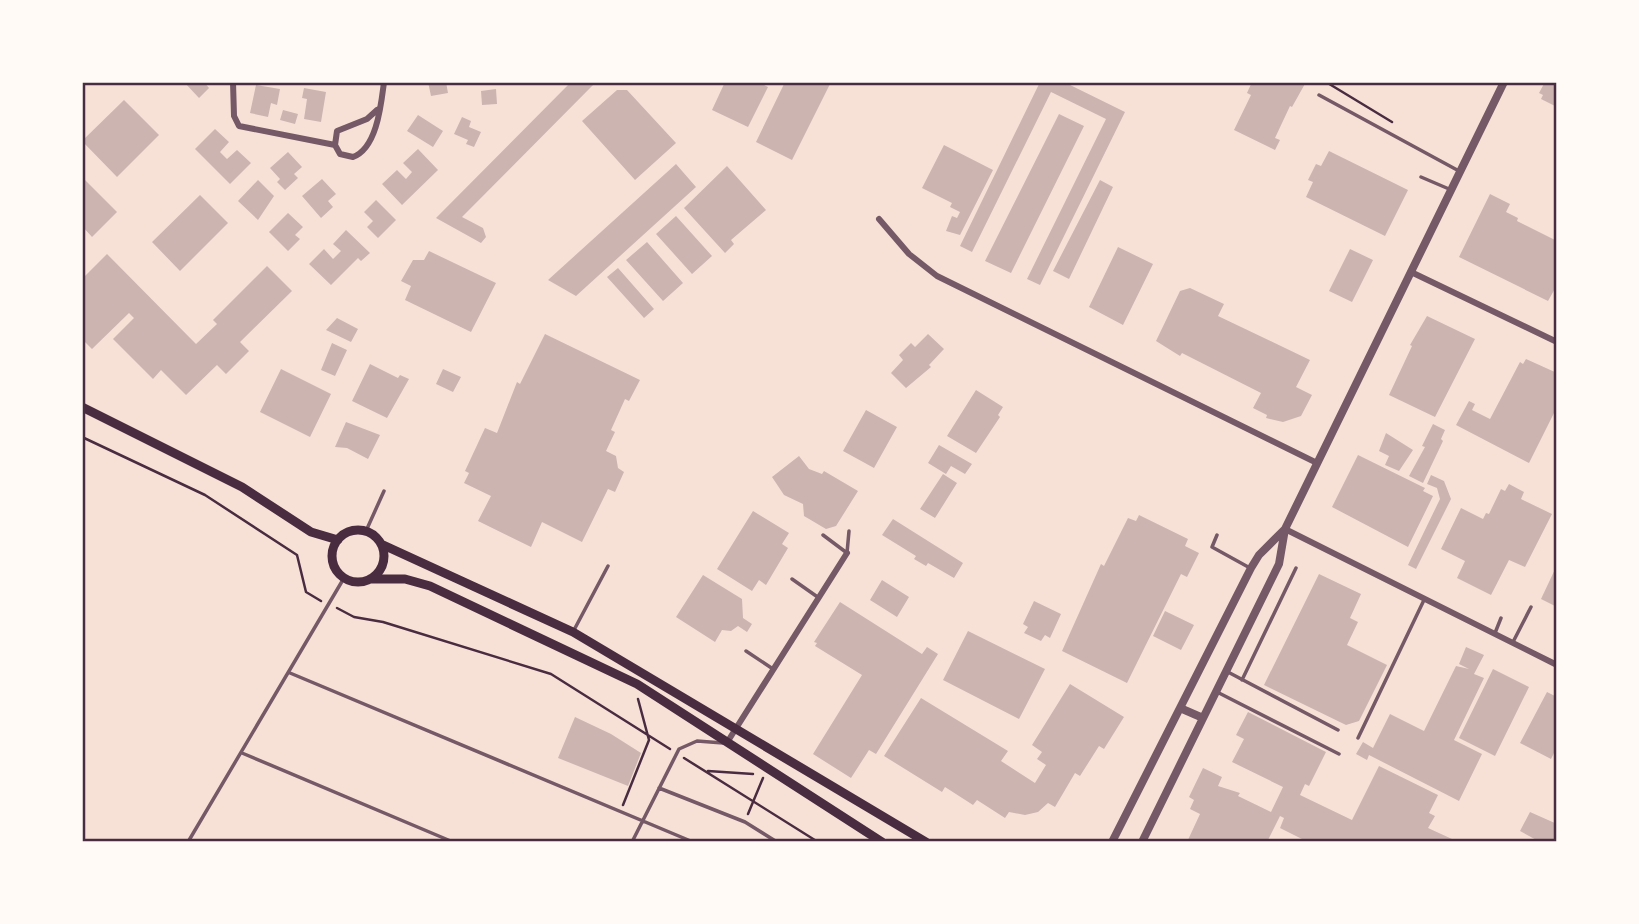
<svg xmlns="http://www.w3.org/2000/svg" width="1639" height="924" viewBox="0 0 1639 924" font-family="'Noto Sans',sans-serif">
<rect width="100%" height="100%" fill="#f7e1d7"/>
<path fill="#ccb4b1" d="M184,82h20l5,6 -10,10z
M428,82h18l2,11 -17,3z
M571,82h25l-134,135 21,11 3,9 -5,6 -45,-25z
M725,82h33l10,5 -20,40 -36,-17z
M785,82h46l-39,78 -36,-18z
M1040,82h24l61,30 -85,173 -13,-6 79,-160 -55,-27 -79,160 -12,-6z
M1252,82h54l-14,25 -2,-1 -15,32 5,2 -5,10 -41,-20 17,-35 -4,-2z
M1545,82h12v25l-16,-8 2,-4 -4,-2z
M256,85l24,4 -3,16 -6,-2 -3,14 -18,-4z
M304,88l22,4 -5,30 -17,-3 3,-20 -5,-1z
M496,89l1,15 -15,1 -1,-14z
M617,90h10l49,53 -41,37 -53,-59z
M124,100l35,35 -42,42 -35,-36z
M283,110l15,4 -3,10 -15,-4z
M1059,114l25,12 -73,147 -26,-12z
M418,115l25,16 -10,16 -26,-16z
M462,117l9,4 -2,6 12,5 -7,15 -8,-3 2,-4 -14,-6z
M215,129l14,13 -9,10 7,7 10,-9 14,13 -21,21 -35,-35z
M944,145l49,25 -33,65 -14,-4 6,-15 5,2 3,-6 -10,-5 2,-4 -30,-15z
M418,149l20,21 -36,35 -20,-21 15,-14 9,9 6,-7 -9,-9z
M1329,151l79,39 -23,46 -79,-39 7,-15 -5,-2 8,-16 5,2z
M288,152l14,15 -8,7 4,4 -13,12 -8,-8 3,-3 -10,-11z
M676,164l20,23 -120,109 -28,-16z
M727,166l39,44 -35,30 3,4 -9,9 -41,-45z
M82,177l35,35 -25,25 -10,-11z
M322,179l14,15 -8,7 5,6 -12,11 -19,-22z
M258,180l16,16 -16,24 -20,-19z
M1100,180l13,7 -44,92 -16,-8z
M1490,194l20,10 -4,8 12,6 -1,3 40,20v44l-9,16 -89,-44z
M200,195l28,28 -48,48 -28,-29z
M376,200l20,20 -18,18 -11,-11 6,-6 -9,-9z
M288,213l15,14 -8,8 5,4 -12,12 -19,-19z
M676,216l36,40 -20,18 -36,-40z
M346,230l24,23 -9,8 -3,-3 -27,27 -22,-21 15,-15 9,10 8,-8 -8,-7z
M647,242l36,41 -20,18 -37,-41z
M1118,247l35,17 -30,61 -34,-18z
M1350,249l23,11 -21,42 -23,-11z
M429,251l67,32 -25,49 -66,-32 6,-14 -10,-5 12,-21h11z
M107,254l89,90 21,-20 -4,-4 54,-54 25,25 -52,51 9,9 -23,23 -9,-9 -31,30 -25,-25 -8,9 -40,-40 21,-21 -5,-5 -37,36 -10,-10v-60z
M618,268l36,41 -10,9 -37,-41z
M1190,288l34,16 -6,12 92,44 -14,27 16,8 -11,21 -18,6 -17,-4 1,-3 -14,-7 8,-15 -79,-40 -2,3 -24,-15 24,-50z
M1427,316l48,23 -40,78 -46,-22 23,-49 -2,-1z
M337,318l21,11 -7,13 -25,-12z
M545,334l95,46 -11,21 -4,-2 -14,31 4,2 -9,19 10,5 2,12 6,4 -9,20 -7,-3 -26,53 -40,-20 -11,25 -53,-26 13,-25 -27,-13 5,-10 -4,-2 20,-43 12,5 20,-51 3,2z
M928,334l16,15 -15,16 2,2 -25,21 -15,-15 12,-13 -4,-5 12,-12 4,4z
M332,343l15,7 -12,26 -14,-6z
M1526,359l31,14v34l-28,56 -73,-38 13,-24 6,3 -3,6 18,9 30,-57 3,2z
M370,364l28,14 2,-3 9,4 -22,39 -35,-17z
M281,369l50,25 -21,43 -50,-25z
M443,369l18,8 -8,15 -17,-8z
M976,390l27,17 -5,8 2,2 -24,36 -29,-17z
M866,410l31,17 -23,41 -31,-17z
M346,422l34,13 -12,24 -21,-11 -12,-1z
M1433,424l12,6 -4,9 2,2 -20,42 -14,-7 16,-29 -3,-1z
M1386,433l27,17 -14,21 -14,-6 4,-9 -10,-5z
M939,445l33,19 -7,10 -14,-8 -5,8 -18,-11z
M1358,455l67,33 -2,3 10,5 -25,51 -76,-40z
M799,456l10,13 13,5 2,-3 34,20 -22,35 -10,3 -22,-13 -1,-12 -19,-9 -12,-18z
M943,474l14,9 -22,35 -15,-9z
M1431,475l13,6 7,18 -35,70 -8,-4 32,-66 -3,-11 -10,-4z
M1509,484l15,8 -3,7 31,15 -27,53 -16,-7 -18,35 -34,-17 8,-17 -24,-12 20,-41 22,11 3,-6 3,1 12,-25 4,2z
M753,511l36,22 -7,11 6,4 -22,37 -7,-5 -7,11 -35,-22z
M1139,515l49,24 -3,7 14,7 -12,24 -6,-3 -54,109 -65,-32 39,-87 3,2 24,-48 8,3z
M893,519l70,44 -9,15 -26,-15 -2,3 -12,-7 2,-3 -34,-21z
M1557,565v42l-16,-8z
M1319,574l42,20 -11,24 8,4 -11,23 40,20 -28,56 -13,4 -82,-40z
M703,575l39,24 1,19 9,6 -5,8 -9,-6 -7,5 -9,-1 -7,12 -39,-25z
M882,580l27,17 -12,20 -27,-17z
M1034,601l27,13 -11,24 -5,-3 -4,6 -17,-8 4,-6 -5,-3z
M840,602l82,52 5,-7 11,7 -62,100 -7,-4 -18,28 -38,-24 49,-79 -47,-29 2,-3 -3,-1z
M1165,611l29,14 -13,25 -28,-14z
M968,631l77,38 -26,50 -76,-39z
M1466,647l18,8 -10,19 10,4 -30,62 28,14 -23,47 -90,-46 -2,5 -11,-6 7,-12 10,6 17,-34 34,17 32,-65 13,3 -10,-5z
M1493,669l36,18 -34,69 -36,-18z
M1070,684l54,33 -20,32 -5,-3 -19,30 -5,-3 -20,34 -7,-4 -10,9 -13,3 -16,-3 -4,6 -28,-18 -4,5 -28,-18 -3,5 -58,-36 37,-58 87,53 -7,10 34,22 11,-18 -9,-6 5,-7 -10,-7z
M1547,692l10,5v50l-6,12 -31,-16z
M1248,712l78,40 -17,34 -4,-2 -5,11 52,25 27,-54 59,29 -9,18 6,3 -7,12 24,11 -1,3h-143l-28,-14 4,-10 -4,-2 -13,26h-80l13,-28 -10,-5 4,-9 -5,-3 14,-29 19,9 -4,9 22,7 -2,3 33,16 12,-25 -51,-25 12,-23 -8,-4z
M575,717l36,17 30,19 -13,33 -70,-28z
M1530,812l27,12v18h-17l-20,-11z"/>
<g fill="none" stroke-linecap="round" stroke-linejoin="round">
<path stroke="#4a2c40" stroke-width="2.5" d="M1326,82l66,40
M82,437l123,58 92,60 9,37 15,9
M337,608l17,9 29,5 168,52 119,75
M684,758l134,84
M708,771l45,3
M623,805l26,-65 -11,-41
M748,814l15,-36"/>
<path stroke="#755966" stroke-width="3.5" d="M1319,95l140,76
M1421,177l28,12
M366,531l18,-40
M823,535l24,18
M1217,535l-5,12 38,21
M847,553l2,-22
M792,579l27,19
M574,630l34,-64
M1495,633l6,-15
M1513,642l18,-35
M746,651l27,18
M1226,671l112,59
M290,673l403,169
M1242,680l54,-112
M1217,692l122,62
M1358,738l66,-138
M242,753l211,89
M659,788l86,34 32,20
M188,842l156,-264
M632,842l47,-93 18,-8 26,2"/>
<path stroke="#755966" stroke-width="6" d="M233,82l1,34 5,10 96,19
M377,110l-10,9 -30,12 -2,14 5,9 13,3c24,-9 28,-52 31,-75
M879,219l30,35 28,22 380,187
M1411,272l146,70
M1285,529l272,136
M728,741l119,-188"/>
<path stroke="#755966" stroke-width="8" d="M1180,708l23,10
M1112,842l139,-274 8,-13 26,-26
M1142,842l137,-278 6,-35 219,-447"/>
<path stroke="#4a2c40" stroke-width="9" d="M82,407l160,80 69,45 27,8
M332 556a26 26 0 1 1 52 0a26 26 0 1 1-52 0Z
M381,544l192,88 353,210
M370,579h35l25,7 207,98 245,158"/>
</g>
<rect width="1639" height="924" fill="none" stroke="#fffaf5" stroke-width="168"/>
<rect x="84" y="84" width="1471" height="756" fill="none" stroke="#4a2c40" stroke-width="2.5"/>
</svg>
